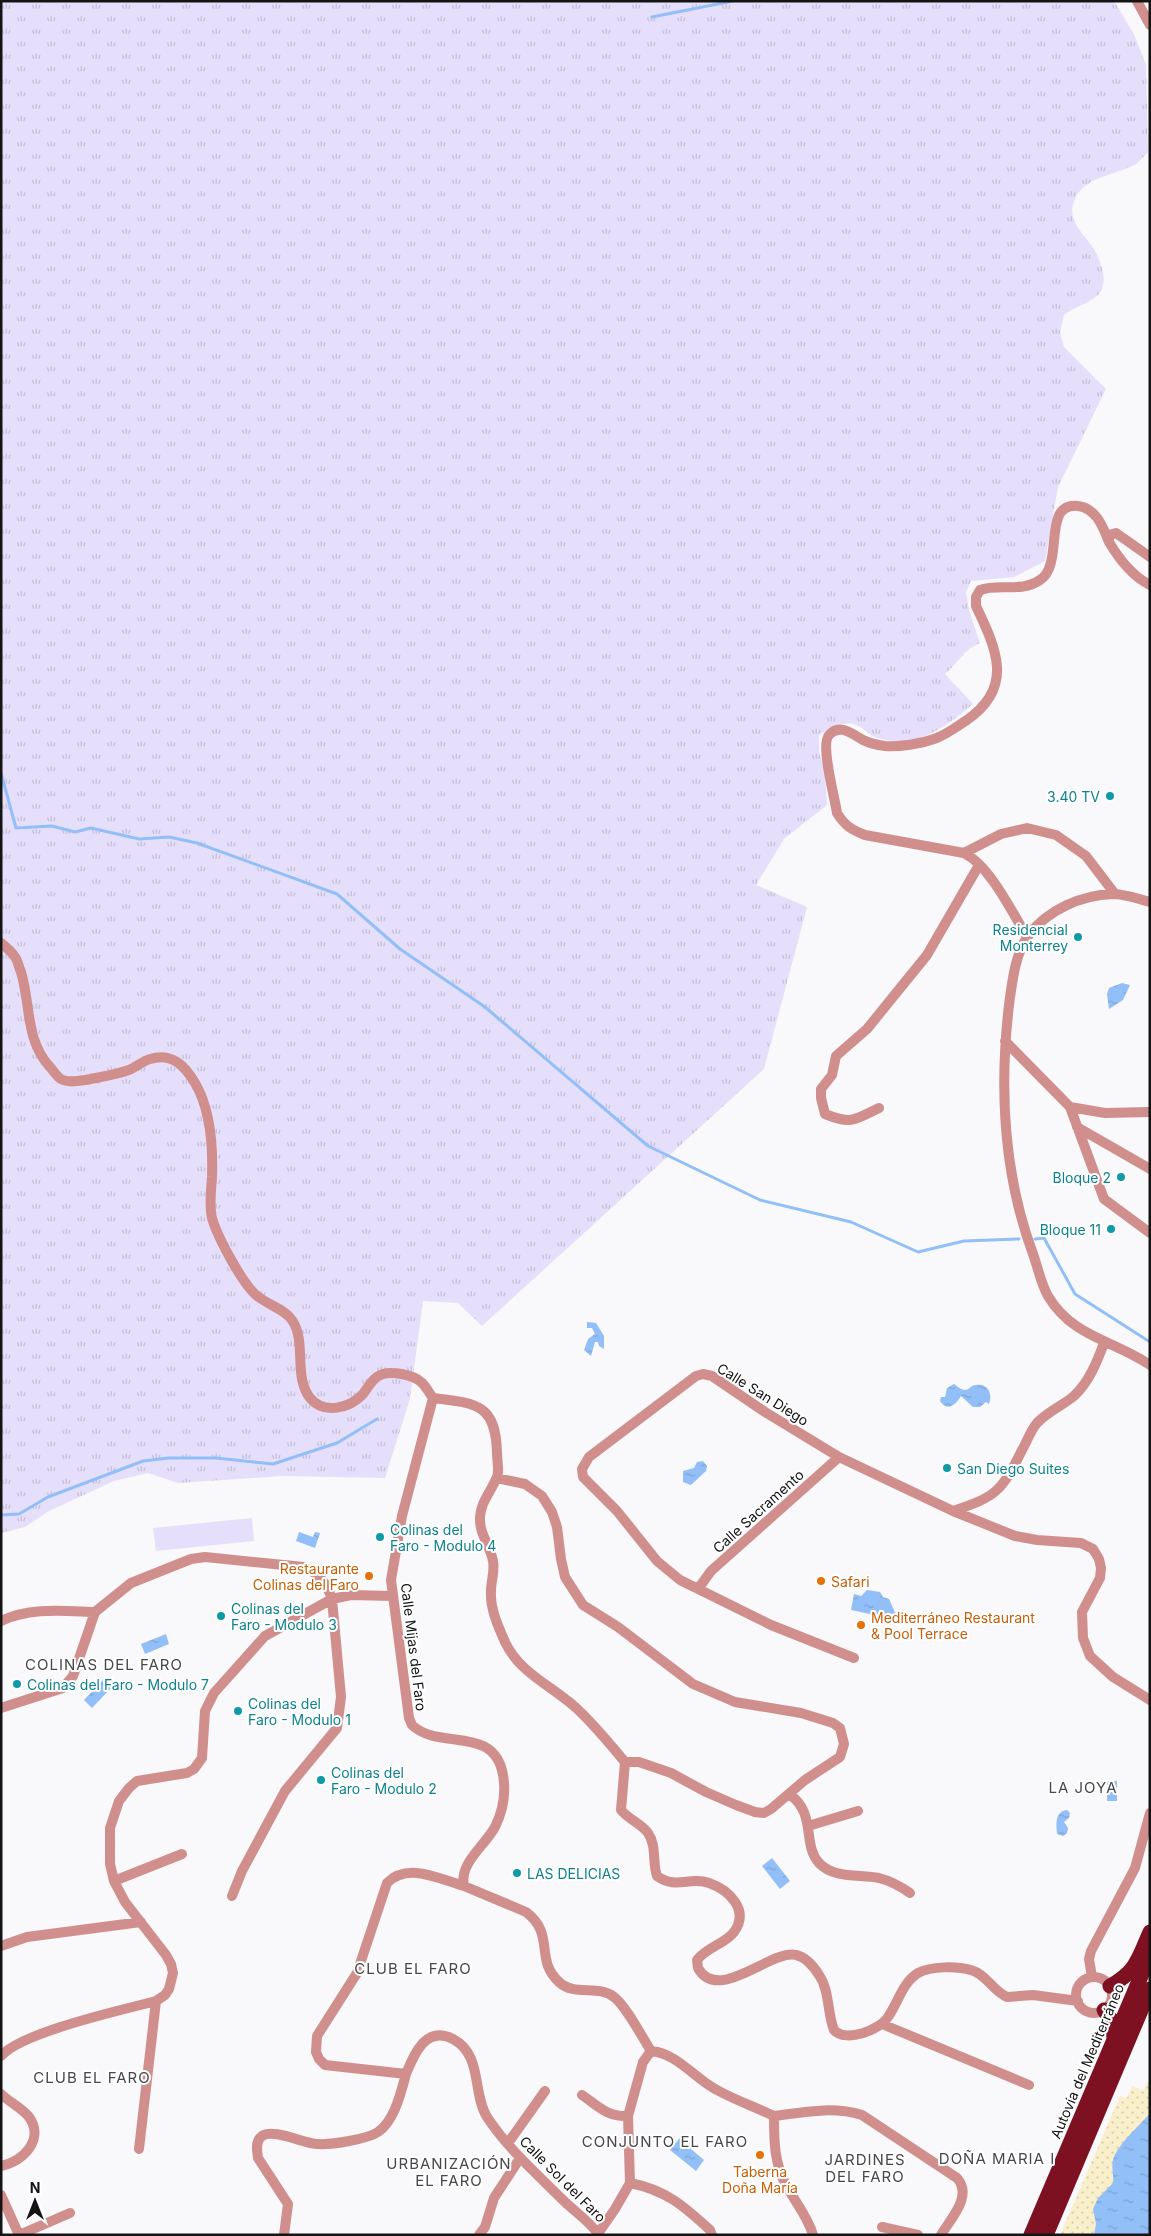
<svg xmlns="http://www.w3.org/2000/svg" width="1151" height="2236" viewBox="0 0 1151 2236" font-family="Inter,sans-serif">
<defs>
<pattern id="grass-tufts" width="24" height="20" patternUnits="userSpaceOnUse" patternTransform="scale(1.25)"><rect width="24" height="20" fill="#e6dffb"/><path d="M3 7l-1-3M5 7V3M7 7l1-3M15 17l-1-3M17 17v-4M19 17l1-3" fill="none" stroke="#c4bed6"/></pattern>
<pattern id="sand-dots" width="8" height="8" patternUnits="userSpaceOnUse" patternTransform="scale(1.25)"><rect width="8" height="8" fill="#f9efca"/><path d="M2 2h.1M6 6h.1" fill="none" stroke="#d5ccad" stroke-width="1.8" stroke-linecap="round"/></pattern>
<pattern id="water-ripples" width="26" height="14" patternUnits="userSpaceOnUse" patternTransform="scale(1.25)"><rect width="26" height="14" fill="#92bff7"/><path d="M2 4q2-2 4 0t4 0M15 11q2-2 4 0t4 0" fill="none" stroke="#7da3d3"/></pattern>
</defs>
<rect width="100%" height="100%" fill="#f9f8fb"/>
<path fill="url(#grass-tufts)" d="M1,1h1113l20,33 12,31 2,87c-5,5 -9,11 -14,13 -19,10 -50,12 -59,34 -10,21 9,34 19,50 7,13 16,35 3,47 -9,8 -23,11 -33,19l-4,17 4,15 42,42 -48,98 -13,74 -31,16 -43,4 -5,11 3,18 11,33c-19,9 -20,18 -35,31l28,30c-28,24 -60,47 -98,33 -5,-2 -9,-6 -13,-9 -15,-10 -30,-1 -43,7v16l6,23 2,31 -43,34 -28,46 51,22 -43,162 -282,257 -24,-23 -35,-2 -13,98 -25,79 -101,-2 -106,7 -30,-10 -34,8 -65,30 -24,16 -24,6z"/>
<path fill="url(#sand-dots)" d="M1150,2082v31l-14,18 -12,10 -10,43 -21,24c2,9 5,18 1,27h-34l60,-139 7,2 5,-12 11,5 4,-8z"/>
<path fill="#e6dffb" d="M252,1518l2,23 -98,10 -3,-23z"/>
<path fill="url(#water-ripples)" d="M1122,983l8,2 -7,15 -14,9 -2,-15 2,-6z
M587,1322l9,1 8,13v13l-5,-3 -1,-4h-3l-4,14 -7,-6 4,-11 7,-5 -3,-6h-5z
M954,1384c3,2 7,6 11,6 4,0 6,-5 11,-5 12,-2 17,9 13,19l-3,-2 -6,5h-7l-12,-11c-5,9 -14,16 -21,5l1,-4h4l2,-9z
M703,1461l4,5 -1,5 -15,14 -8,-3v-11l11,-3 3,-6z
M299,1532l14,5 2,-5 5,1 -5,15 -19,-7z
M867,1590l13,2 3,5 6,2 8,18h-11l-10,4 -6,-7 -19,-4 3,-16 7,2z
M166,1634l3,10 -24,10 -4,-10z
M103,1680l8,8 -19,20 -8,-8z
M1107,1781h10v20h-10z
M1067,1810l3,3 -1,5 -5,4 4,6 -1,5 -4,3 -6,-2c-1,-10 -2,-23 10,-24z
M772,1858l18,23 -10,8 -18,-23z
M1150,2113v122h-56l2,-11 -3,-15 5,-11 15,-15c1,-7 -2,-17 0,-23 5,-17 26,-33 37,-47z
M682,2135l12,10 -3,4 13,11 -8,11 -26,-21z"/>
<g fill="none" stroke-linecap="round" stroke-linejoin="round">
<path stroke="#92bff7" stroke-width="3" d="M652,17l81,-16
M1,773l15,55 36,-2 23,6 16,-4 48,11 30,-2 28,6 140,51 63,55 85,58 163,139 112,54 91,22 67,30 46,-11 55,-2
M1035,1239l9,-1 31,56 75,48
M1,1515l18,-1 29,-17 95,-36 26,-3h47l57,6 64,-21 40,-24"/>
<path stroke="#d08f8d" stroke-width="10" d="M1137,1l13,24
M1150,557l-34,-24 -7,2v7c10,17 23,34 41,43
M964,853l37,-19 26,-6 29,7 30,21 29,38
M1150,902c-12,-3 -25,-8 -37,-8 -32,1 -66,16 -85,42 -13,18 -16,47 -19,69 -10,85 -6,168 24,249 5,14 8,30 15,42 25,42 66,44 102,69
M1027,937c-15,-25 -37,-71 -63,-84l-99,-18c-13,-5 -20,-9 -28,-22 -2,-15 -17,-68 -8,-78 11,-12 23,-1 34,5 6,3 14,5 22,6 15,1 35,-2 49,-7 12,-4 22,-12 33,-19 47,-33 30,-70 9,-114v-9l4,-7c19,-7 41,3 60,-10 25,-16 1,-78 38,-74 18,2 25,21 31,36
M1,943c5,4 11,9 14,14 3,4 4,11 6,15 10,33 4,68 29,95 3,3 7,10 11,12 7,4 17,2 24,1 15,-3 30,-5 44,-10 7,-3 14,-9 21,-11 22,-7 35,7 45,24 16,27 18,64 17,94 -1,14 -3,28 0,41 5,18 30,65 44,77 11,10 28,13 36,25 15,22 1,56 18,78 14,17 40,10 53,-4 6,-8 10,-17 20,-20 9,-3 31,1 38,8 5,4 8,11 12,16
M1005,1041l65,66 35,6 45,-1
M1070,1107l34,92 46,34
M879,1108c-25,12 -27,17 -54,6l-4,-16v-9l11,-14 4,-19 31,-27 60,-74 52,-90
M1077,1127l73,42
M433,1398l-31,118 -11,64 18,138 3,7c27,26 82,-1 91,50 3,17 0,36 -8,52 -11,20 -36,36 -31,59l62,26c30,23 8,47 33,70 16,15 39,2 55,15 12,9 28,40 37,54 26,2 44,28 66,39 18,10 38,17 57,26 0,25 0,48 13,71 9,16 21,30 26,48
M433,1398c42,5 63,5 64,55 0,8 3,20 -1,26 -6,14 -15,23 -16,38 -1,17 10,28 13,44 2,10 -2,20 -2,30 -1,18 7,35 14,51 14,30 45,43 69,64 19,17 35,37 51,56
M497,1478l28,6 17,12 10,16 5,15 4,32 4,18 18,28 35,22 75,57 42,18 66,11 32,10 7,5 4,16 -4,13 -35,23 -34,29 -7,4 -9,-1 -19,-7 -30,-13 -35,-19 -32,-11h-14
M953,1511c43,-14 49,-20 69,-61 5,-8 8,-19 15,-27 11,-12 25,-17 37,-27 15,-14 23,-34 30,-53
M698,1589l13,-18 128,-114
M1,1621c29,-14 62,-10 94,-9
M854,1658l-83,-33 -91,-45 -23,-19 -40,-50 -34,-34 -1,-8 7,-12 107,-81 7,-2 9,2 53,36 74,45 114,54 62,25 22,4 44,3 12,6 6,10 2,9 -1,10 -18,34 1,26 7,18 23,21 37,23
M1,1708l62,-20 10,-12 22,-64 36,-29 60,-24 14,-2 99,10c15,6 23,17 28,32l19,-4 41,1
M625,1762l-4,48c7,9 21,14 27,23 9,13 4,29 9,43 19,14 33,0 52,7 20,7 41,27 25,49 -9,12 -27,15 -37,28l1,8c20,36 73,-19 98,-13 10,2 18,12 23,20 11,16 8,38 15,55 12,13 46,0 54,-13 10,-14 14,-34 30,-44 13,-7 39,-7 53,-3 15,4 22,21 36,27l26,-2 45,6
M789,1794c28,19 13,51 30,69 15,16 41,11 60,15 12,3 21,8 31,15
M808,1826l50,-15
M114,1881l68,-27
M464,1886c-25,-7 -56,-24 -77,-3l-30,90 -40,63 -1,16 3,7 6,6 81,9c8,-20 20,-49 47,-35 30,16 19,54 34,78 21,32 52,59 79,86 11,10 25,20 33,32
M1,1946l26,-9 114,-15
M1092,1977l-3,-18 2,-8 44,-83 15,-55
M1076 1995a18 18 0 1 1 36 0a18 18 0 1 1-36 0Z
M882,2024l147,61
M1,2056c21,-24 121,-46 155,-55l9,-6 4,-6 4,-16 -2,-9 -5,-9 -41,-53 -11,-21 -4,-17v-36l9,-27 10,-13 8,-7 50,-8 7,-4 8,-11 3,-47 9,-18 51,-57 67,-37 9,98 -4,31 -52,63 -43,80 -10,25
M1,2094c8,8 21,14 28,23 16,22 -6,45 -28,49
M582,2095c16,11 25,22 46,21
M774,2116c30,-4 59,-10 88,-1l95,63c16,18 -6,40 -16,57
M508,2143l37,-52
M139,2149l17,-148
M630,2183c36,7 54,23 80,47l2,5
M1,2195l18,40
M882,2227l36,8
M19,2235l51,-22
M284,2235l4,-31 -30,-46c-1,-7 -3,-17 4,-22 12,-8 42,8 56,8 13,1 50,-5 60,-12 17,-12 23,-40 28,-58
M479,2235l6,-8 9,-29 26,-40
M597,2235l18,-26 15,-26 -2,-67 15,-54 8,-11"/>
<path stroke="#7e1121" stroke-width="15" d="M1110,1986c27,-15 28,-27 40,-54
M1104,2010l8,11 2,17
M1031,2235l119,-280
M1046,2235l104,-246"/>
</g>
<g fill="#0f9aa8" stroke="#fff" stroke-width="2">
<circle cx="1110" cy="796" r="5"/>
<circle cx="1078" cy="937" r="5"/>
<circle cx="1121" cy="1177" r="5"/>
<circle cx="1111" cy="1229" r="5"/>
<circle cx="947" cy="1468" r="5"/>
<circle cx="380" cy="1537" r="5"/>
<circle cx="221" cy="1616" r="5"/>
<circle cx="17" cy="1684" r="5"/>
<circle cx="238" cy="1711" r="5"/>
<circle cx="321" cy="1780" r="5"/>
<circle cx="517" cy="1873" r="5"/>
</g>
<g fill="#e8710a" stroke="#fff" stroke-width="2">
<circle cx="369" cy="1576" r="5"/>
<circle cx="821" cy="1581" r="5"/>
<circle cx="861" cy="1625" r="5"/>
<circle cx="760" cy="2155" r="5"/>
</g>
<g text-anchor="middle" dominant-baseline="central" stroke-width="4" stroke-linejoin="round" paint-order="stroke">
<g font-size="14" fill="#0d838f" stroke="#fff" text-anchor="start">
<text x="1100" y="796" text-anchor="end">3.40 TV</text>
<text x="1068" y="929" text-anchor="end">Residencial<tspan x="1068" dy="16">Monterrey</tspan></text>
<text x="1111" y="1177" text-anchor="end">Bloque 2</text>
<text x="1101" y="1229" text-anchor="end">Bloque 11</text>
<text x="957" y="1468">San Diego Suites</text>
<text x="390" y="1529">Colinas del<tspan x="390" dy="16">Faro - Modulo 4</tspan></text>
<text x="231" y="1608">Colinas del<tspan x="231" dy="16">Faro - Modulo 3</tspan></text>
<text x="27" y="1684">Colinas del Faro - Modulo 7</text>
<text x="248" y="1703">Colinas del<tspan x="248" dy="16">Faro - Modulo 1</tspan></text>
<text x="331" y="1772">Colinas del<tspan x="331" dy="16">Faro - Modulo 2</tspan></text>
<text x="527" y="1873">LAS DELICIAS</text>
</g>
<g font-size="14" fill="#141415" stroke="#fff">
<text transform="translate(763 1394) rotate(32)">Calle San Diego</text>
<text transform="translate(758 1511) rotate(-42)">Calle Sacramento</text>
<text transform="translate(414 1647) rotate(83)">Calle Mijas del Faro</text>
<text transform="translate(1087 2061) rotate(-67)">Autovía del Mediterráneo</text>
<text transform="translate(563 2179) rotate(45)">Calle Sol del Faro</text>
</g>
<g font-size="14" fill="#c56008" stroke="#fff" text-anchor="start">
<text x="359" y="1568" text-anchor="end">Restaurante<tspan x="359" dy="16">Colinas del Faro</tspan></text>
<text x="831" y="1581">Safari</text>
<text x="871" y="1617">Mediterráneo Restaurant<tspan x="871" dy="16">&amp; Pool Terrace</tspan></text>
<text x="760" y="2171" text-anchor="middle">Taberna<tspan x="760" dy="16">Doña María</tspan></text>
</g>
<g font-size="15" letter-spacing="1" fill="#48484a" stroke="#fff">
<text x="104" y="1664">COLINAS DEL FARO</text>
<text x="1083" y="1787">LA JOYA</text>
<text x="413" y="1968">CLUB EL FARO</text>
<text x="92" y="2077">CLUB EL FARO</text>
<text x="665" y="2141">CONJUNTO EL FARO</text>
<text x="997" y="2158">DOÑA MARIA I</text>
<text x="865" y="2159">JARDINES<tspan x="865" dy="17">DEL FARO</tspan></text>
<text x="449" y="2163">URBANIZACIÓN<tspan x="449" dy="17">EL FARO</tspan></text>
</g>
</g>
<rect width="1151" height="2236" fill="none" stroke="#141415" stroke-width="5"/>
<g transform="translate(35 2201)" stroke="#ffffff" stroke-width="4" paint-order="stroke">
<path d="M0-4L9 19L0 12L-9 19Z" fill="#141415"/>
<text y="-8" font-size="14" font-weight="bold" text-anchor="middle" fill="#141415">N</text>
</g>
</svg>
